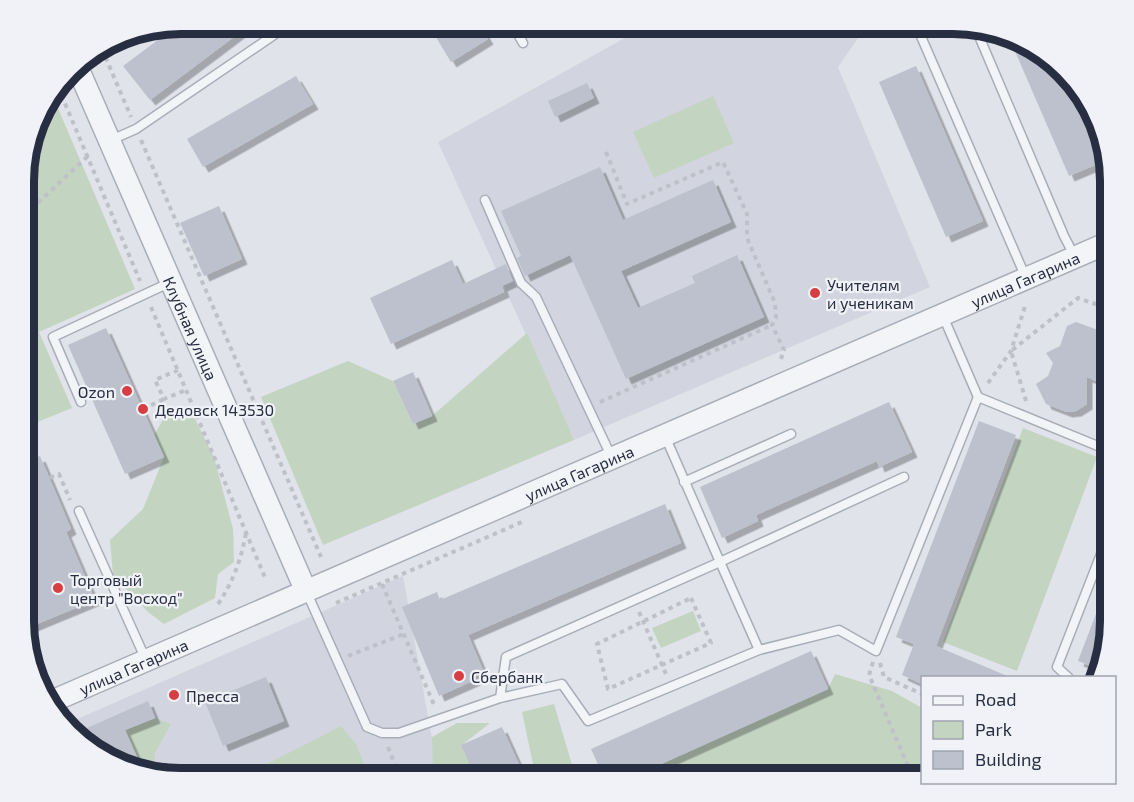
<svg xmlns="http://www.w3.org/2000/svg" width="1134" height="802" viewBox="0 0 1134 802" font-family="'Exo 2',sans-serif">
<defs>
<filter id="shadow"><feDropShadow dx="5.5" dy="5.5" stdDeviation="0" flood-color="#0004"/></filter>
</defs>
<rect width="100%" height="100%" fill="#e0e3ea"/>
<path fill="#d2d5df" d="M650,24h218l-30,43 92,220 -356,153 -136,-298z
M403,576l34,191 -27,11h-239l-86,-33 -19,-21z"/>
<path fill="#c3d4c1" d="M52,94l83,195 -96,43 33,76 -47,19v-267l20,-57z
M713,96l21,47 -80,35 -21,-46z
M527,333l47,107 -251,105 -62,-148 87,-36 45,20 20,43 19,-8z
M170,408l22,5 22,44 19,72 1,33 -16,12 -3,24 -51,26 -16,-12 -35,-37 -3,-35 33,-31 21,-52 -10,-22z
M1023,428l74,29 -80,214 -74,-29z
M693,611l8,20 -40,17 -9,-20z
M835,674l57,17 30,17v70h-292l198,-89z
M554,704l22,74h-40l-14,-66z
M155,718l16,6 -16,29 -1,18 -13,-5 -16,-36z
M457,723h33l-28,22 14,33h-43l-1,-41z
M341,726l15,18 14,34h-130z"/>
<path fill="#bdc1cd" filter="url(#shadow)" d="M251,24l-101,76 -27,-34 55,-41z
M428,24h51l9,15 -37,23z
M1011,42l38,15 27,33 31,70 -38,16z
M916,66l67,155 -37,16 -67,-155z
M296,76l17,28 -110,63 -16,-28z
M587,83l7,15 -39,19 -7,-16z
M600,167l23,53 90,-40 18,42 -110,49 17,37 57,-25 -3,-7 45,-21 27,62 -138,62 -56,-124 -45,21 -8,-18 4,-2 -20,-45z
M219,206l23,53 -38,17 -24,-53z
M452,260l11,24 43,-20 7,17 -11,5 2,6 -113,52 -21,-46z
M1076,322l22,8 12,-8v50l-5,13 -18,-8v27l-11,7 -9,1 -21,-8 -10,-20 12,-8 5,-13 -7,-10 14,-7 7,-20z
M106,328l58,129 -39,17 -57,-129z
M413,372l19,44 -19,8 -20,-43z
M889,402l23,50 -33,15 -2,-6 -121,54 2,6 -36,17 -22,-51z
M979,421l37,14 -80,211 76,32h-90v6l-20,-9 12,-31 -18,-7z
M40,456l31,73 -5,3 29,68 -70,29v-167z
M665,504l16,39 -213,92 15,35 -11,4 3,6 -36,16 -37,-89 35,-15 3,8z
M1108,582l2,49 -14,37 -18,-7z
M811,651l17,38 -198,89h-26l-13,-29z
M266,677l18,44 -61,25 -18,-44z
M148,701l7,17 -30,12 16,36 -45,-17 -9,-21z
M502,727l23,51h-49l-15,-33z"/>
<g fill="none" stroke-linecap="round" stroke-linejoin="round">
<g stroke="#a9adb8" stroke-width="11">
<path id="service" d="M512,24l11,19
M913,24l7,10 106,244
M976,29l88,207 11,21
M111,140l25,-11 154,-105
M485,200l36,83 15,14 76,161
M978,397l132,54
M81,402l-28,-65 118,-55
M684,482l107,-48
M79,511l67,149
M307,593l60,134 15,6h17l101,-35 6,-41 214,-95 -55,-126
M759,650l80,-20 37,21 102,-254 -35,-81
M1069,678l-12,-11 53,-136
M500,698l62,-14 26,37 171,-71 -39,-88 184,-85"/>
</g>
<g stroke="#a9adb8" stroke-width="24">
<g id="tertiary">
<path id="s1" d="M76,64l230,527"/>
<path id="s2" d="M48,703l1062,-461"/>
</g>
</g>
<path stroke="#bec1c9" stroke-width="4" stroke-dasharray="4.5 4.5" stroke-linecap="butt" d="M102,49l29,68
M58,87l82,194
M141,140l180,417
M606,152l21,52 96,-42 24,52v24l28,65 1,15 -4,7 12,25 -3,9
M25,215l63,-59
M151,307l115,273
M178,370l-23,10 9,19 22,-9
M988,383l23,-32 15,-48
M1098,390l2,-7
M1026,401l-15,-50 67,-53 32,11
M600,402l172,-77
M143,409l21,-10
M25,488l34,-14 11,26
M25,523l41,-17
M382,584l53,123
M691,598l20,45 -103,46 -11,-45z
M336,603l186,-81
M218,604c15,-22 23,-44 28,-71
M639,612l27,62
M348,656l56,-22
M873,662l-4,13 44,103
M880,663l4,14 38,17
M388,747l12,31"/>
<use href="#service" stroke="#f3f4f8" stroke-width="8"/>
<use href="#tertiary" stroke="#f3f4f8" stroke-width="21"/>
</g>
<g fill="#d63e42" stroke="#f0f2f7" stroke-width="2">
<circle cx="815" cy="293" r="6"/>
<circle cx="127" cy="391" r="6"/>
<circle cx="143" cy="409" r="6"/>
<circle cx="58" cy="588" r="6"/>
<circle cx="459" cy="676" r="6"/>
<circle cx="174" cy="695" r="6"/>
</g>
<g text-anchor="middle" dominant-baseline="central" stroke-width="4.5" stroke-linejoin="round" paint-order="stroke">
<g font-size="16" fill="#282e42" stroke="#f0f2f7">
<text stroke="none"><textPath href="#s2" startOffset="1065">улица Гагарина</textPath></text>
<text stroke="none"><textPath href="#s1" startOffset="288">Клубная улица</textPath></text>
<text stroke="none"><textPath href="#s2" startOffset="579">улица Гагарина</textPath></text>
<text stroke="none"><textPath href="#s2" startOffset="93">улица Гагарина</textPath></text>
</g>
<g font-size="16" fill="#282e42" stroke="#f0f2f7" text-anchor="start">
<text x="827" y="284">Учителям<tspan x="827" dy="18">и ученикам</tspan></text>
<text x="115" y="391" text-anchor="end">Ozon</text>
<text x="155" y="409">Дедовск 143530</text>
<text x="70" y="579">Торговый<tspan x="70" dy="18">центр "Восход"</tspan></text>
<text x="471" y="676">Сбербанк</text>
<text x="186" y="695">Пресса</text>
</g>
</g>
<path d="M0 0H1134V802H0ZM181 34H953A147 147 0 0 1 1100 181V621A147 147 0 0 1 953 768H181A147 147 0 0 1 34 621V181A147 147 0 0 1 181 34Z" fill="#f0f2f7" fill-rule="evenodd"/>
<path fill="none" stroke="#282e42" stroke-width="8" d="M181 34H953A147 147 0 0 1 1100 181V621A147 147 0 0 1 953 768H181A147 147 0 0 1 34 621V181A147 147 0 0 1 181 34Z"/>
<rect x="921" y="676" width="195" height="108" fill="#f0f2f7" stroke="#a0a4af" stroke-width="1.5"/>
<rect x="933" y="696" width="30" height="9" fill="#f3f4f8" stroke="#a0a4af" stroke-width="1.5"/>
<text x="975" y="706" font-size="18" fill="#282e42">Road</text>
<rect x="933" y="721" width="30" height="18" fill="#c3d4c1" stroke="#a0a4af" stroke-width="1.5"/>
<text x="975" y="736" font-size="18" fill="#282e42">Park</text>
<rect x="933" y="751" width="30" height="18" fill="#bdc1cd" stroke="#a0a4af" stroke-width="1.5"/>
<text x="975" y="766" font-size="18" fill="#282e42">Building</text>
</svg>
